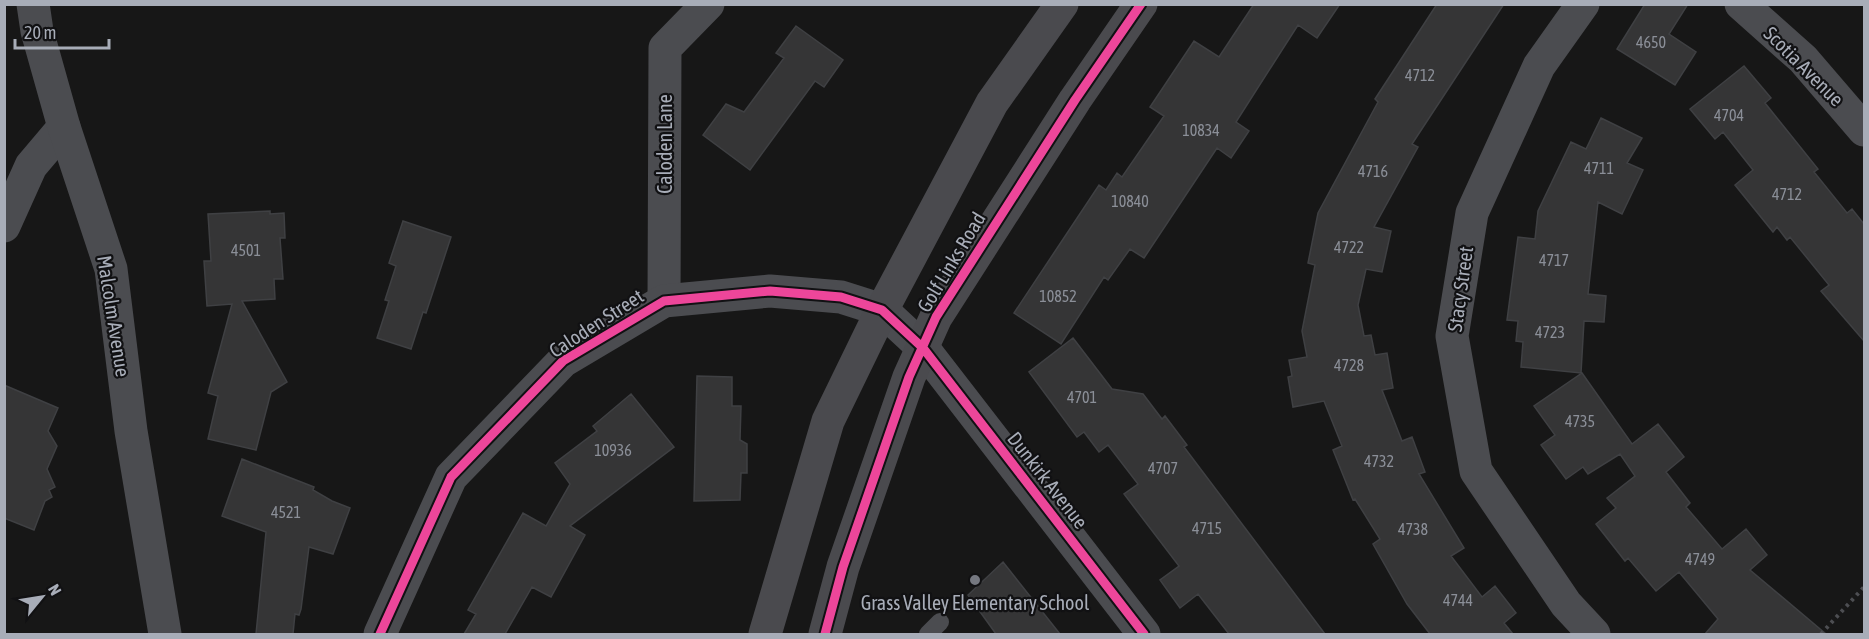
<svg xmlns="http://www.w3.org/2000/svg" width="1869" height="639" viewBox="0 0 1869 639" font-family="'Asap Condensed',sans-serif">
<rect width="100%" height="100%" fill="#171717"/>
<path fill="#353536" stroke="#3f4043" stroke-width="1.5" d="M1254,4h86l-23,34 -19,-13 -62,97 13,9 -18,27 -14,-10 -73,110 -14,-9 -22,31 -4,-3 -43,67 -47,-31 85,-128 7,5 11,-17 5,4 42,-61 -14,-9 44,-66 25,16z
M1437,4h67l-92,140 6,3 -44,80 17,4 -9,41 -16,-3 -8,36 6,31 7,-1 4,20 12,-2 6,35 -11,2 20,51 10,-4 13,35 -6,2 45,74 -13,8 31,41 13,-11 21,27 -12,10 9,11h-83l-23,-30 -34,-60 7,-5 -25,-40 -2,1 -20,-50 9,-4 -18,-45 -31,6 -5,-30 4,-1 -3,-16 18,-3 -5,-26 13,-66 -7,-2 10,-50 60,-111 -3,-3z
M1645,4h43l-19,30 27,18 -21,33 -58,-36z
M796,26l47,34 -19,27 -9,-6 -65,89 -47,-35 23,-31 18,8 40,-54 -8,-5z
M1744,66l27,32 -6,5 53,66 -4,3 33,41 5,-4 12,15v117l-43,-50 8,-6 -39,-48 -3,3 -10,-13 -4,5 -38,-47 18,-15 -30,-38 -8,7 -25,-30z
M1601,118l41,20 -15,25 16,7 -21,44 -24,-12 -10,92 18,2 -2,26 -20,-1 -3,52 -60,-6 2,-25 -7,-1 2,-20 -11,-1 11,-83 17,2 3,-28 33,-69 15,7z
M270,211v3l14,-1 1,25h-5l3,41h-9l1,20 -33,2 45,81 -16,10 -15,58 -48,-11 10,-43 -10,-3 24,-89 -25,2 -3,-45h7l-3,-47z
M403,221l48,16 -25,76 -3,-1 -12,37 -34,-11 12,-37 -4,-1 11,-34 -7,-3z
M1073,338l39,51 31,5 19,25 3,-3 22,29 -3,2 141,187h-96l-31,-40 -18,14 -20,-28 19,-14 -55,-72 14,-10 -30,-39 -9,7 -15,-20 -7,5 -48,-65z
M1582,373l50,71 26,-20 26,33 -18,15 24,31 -4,4 36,42 24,-20 21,26 -17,15 76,64h-121l13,-15 -39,-47 -23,19 -28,-33 -3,3 -29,-37 20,-16 -9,-10 28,-22 -15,-22 -32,20 -5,-7 -17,12 -25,-34 14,-10 -21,-29z
M697,376l35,1v29h9l-1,34 7,4v29h-6l-1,27 -46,1z
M4,385l54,23 -10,23 9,15 -10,23 8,18 -6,3 3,7 -7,4 -11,29 -30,-12z
M631,394l43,53 -104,79 15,9 -34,62 -19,-10 -27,47h-41l12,-20 -8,-4 55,-97 23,13 24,-42 -15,-21 42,-32 -4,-5z
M242,459l72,28 -1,3 19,11 18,7 -17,46 -24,-7 -8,62 -2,6 -4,-1 -2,20h-37l10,-102 -44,-16z
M1003,562l57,72h-64l-28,-39z"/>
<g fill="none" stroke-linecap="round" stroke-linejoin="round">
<path stroke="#4d4e52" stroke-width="4" stroke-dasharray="3 4.5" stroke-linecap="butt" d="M1821,634l43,-47"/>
<path stroke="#4b4c50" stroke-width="18" d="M928,634l12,-12"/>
<path stroke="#4b4c50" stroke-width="33" d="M1583,4l-44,62 -67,147 -20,123 24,135 90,133 28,30
M1741,4l62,55 61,71
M4,226l27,-60 33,-39
M664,301l1,-253 43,-44
M923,348l221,286"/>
<path stroke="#4b4c50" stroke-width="33" d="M33,4l4,27 27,96 47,142 20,162 34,203
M380,634l71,-157 112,-116 101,-60 106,-10 71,6 41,13 41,38"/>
<path stroke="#4a4a4e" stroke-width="33" d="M765,634l63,-213 54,-111 110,-207 70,-99
M825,634l18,-67 66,-190 27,-60 139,-217 66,-96"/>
<g stroke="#111113" stroke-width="13">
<path id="cycleway" d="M380,634l71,-157 112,-116 101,-60 106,-10 71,6 41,13 41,38 221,286
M825,634l18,-67 66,-190 27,-60 139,-217 66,-96"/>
</g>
<use href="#cycleway" stroke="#ed469a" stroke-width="9"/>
</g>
<circle fill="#757880" stroke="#111113" stroke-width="2" cx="975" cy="580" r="6"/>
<g text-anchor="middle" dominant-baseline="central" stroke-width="4.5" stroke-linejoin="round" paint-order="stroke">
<g font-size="16" fill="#8b8f98">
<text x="1651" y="42">4650</text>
<text x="1420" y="75">4712</text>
<text x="1729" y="115">4704</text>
<text x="1201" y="130">10834</text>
<text x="1599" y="168">4711</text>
<text x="1373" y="171">4716</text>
<text x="1787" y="194">4712</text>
<text x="1130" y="201">10840</text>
<text x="1349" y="247">4722</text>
<text x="246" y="250">4501</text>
<text x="1554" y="260">4717</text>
<text x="1058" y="296">10852</text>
<text x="1550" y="332">4723</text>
<text x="1349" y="365">4728</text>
<text x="1082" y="397">4701</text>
<text x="1580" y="421">4735</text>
<text x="613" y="450">10936</text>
<text x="1379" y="461">4732</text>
<text x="1163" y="468">4707</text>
<text x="286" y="512">4521</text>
<text x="1207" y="528">4715</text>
<text x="1413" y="529">4738</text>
<text x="1700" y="559">4749</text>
<text x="1458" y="600">4744</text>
</g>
<g font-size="20" fill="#a8adb8" stroke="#111113">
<text transform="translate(1804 66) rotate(45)">Scotia Avenue</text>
<text transform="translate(664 144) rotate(-90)">Caloden Lane</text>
<text transform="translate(951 262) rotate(-59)">Golf Links Road</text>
<text transform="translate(1460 289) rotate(-82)">Stacy Street</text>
<text transform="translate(114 316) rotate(81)">Malcolm Avenue</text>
<text transform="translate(596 323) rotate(-33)">Caloden Street</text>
<text transform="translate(1048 480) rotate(52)">Dunkirk Avenue</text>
</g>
<g font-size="20" fill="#a8adb8" stroke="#111113">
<text x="975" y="602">Grass Valley Elementary School</text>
</g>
</g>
<rect width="1869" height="639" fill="none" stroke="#a8adb8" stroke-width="12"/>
<g transform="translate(42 597) rotate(60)" stroke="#111113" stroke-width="4.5" paint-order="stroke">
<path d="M0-4.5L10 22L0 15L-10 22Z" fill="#a8adb8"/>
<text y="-9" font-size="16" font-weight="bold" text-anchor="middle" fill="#a8adb8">N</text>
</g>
<path d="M15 39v9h94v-9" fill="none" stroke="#a8adb8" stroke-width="3"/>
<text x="24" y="39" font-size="18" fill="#a8adb8" stroke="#111113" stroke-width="4.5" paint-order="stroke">20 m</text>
</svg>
